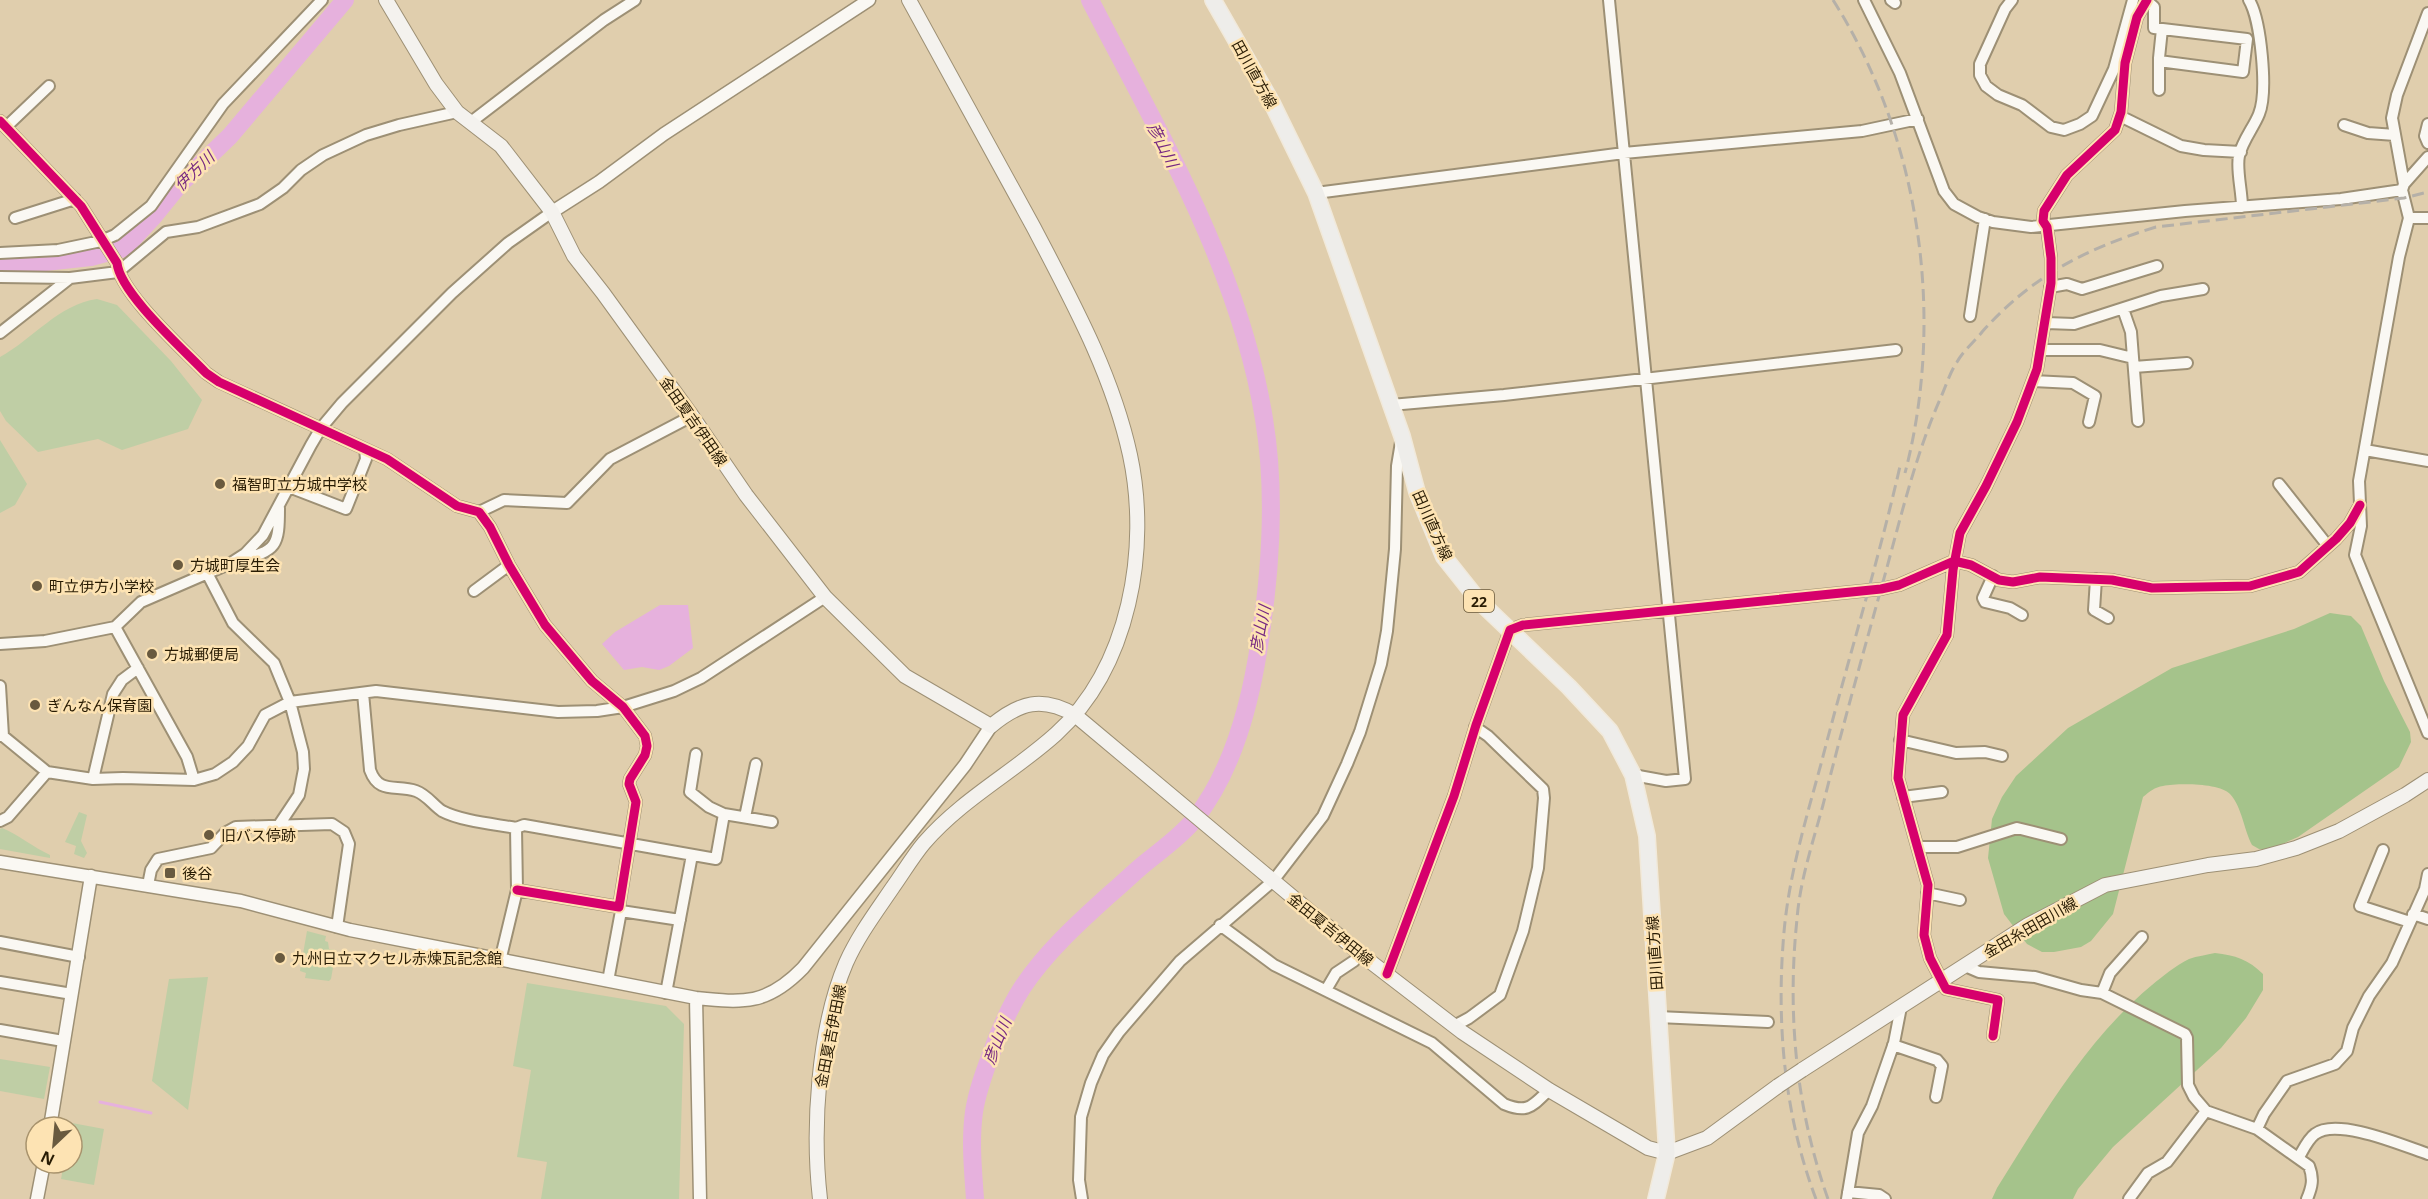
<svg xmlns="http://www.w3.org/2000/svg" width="2428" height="1199" viewBox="0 0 2428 1199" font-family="'Open Sans','Noto Sans JP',sans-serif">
<rect width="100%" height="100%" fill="#e0cead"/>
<path fill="#bfcea5" d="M97,299l20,6 54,56 31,39 -14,29 -66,21 -24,-11 -60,13 -32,-31 -6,-10v-54c33,-18 59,-53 97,-58z
M0,440l27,44 -12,21 -15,8z
M79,812l8,3 -6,26 6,12 -3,5 -10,-4 2,-8 -11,-4z
M2,828c17,7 31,19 48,27v3l-50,-9v-20z
M307,931l19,5 -1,5 3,1 1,7 7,1 -5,29 -2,2 -24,-3 1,-5 -6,-2z
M208,977l-20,133 -36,-29 17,-102z
M527,983l139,23 18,18 -5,175h-138l6,-37 -30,-5 14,-87 -18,-4z
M0,1059l50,8 -6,32 -44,-8z
M72,1123l32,6 -10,56 -33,-6 3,-16h8z"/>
<path fill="#a5c38b" d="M2330,613l21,3 10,10 23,55 26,51 1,10 -12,25 -101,70 -27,12h-12l-7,-4c-8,-15 -10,-38 -22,-51 -10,-11 -52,-11 -67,-8 -8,1 -14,6 -20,11l-30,117 -22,27 -10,6 -27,5h-12l-15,-8 -23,-30 -16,-56 4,-39 10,-22 14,-21 52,-48 104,-60 122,-39z
M2215,953c20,2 34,7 48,21v16l-17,28 -25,30 -108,99 -35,42 -5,10h-81l5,-11c45,-72 89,-148 155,-203 11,-9 23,-19 37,-26 8,-3 18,-4 26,-6z"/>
<path fill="#e6b1dd" d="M660,605h28l5,43 -24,18 -10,4 -17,-3 -18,3 -22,-26 13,-12z"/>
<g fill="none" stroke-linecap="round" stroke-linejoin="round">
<path stroke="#e6b1dd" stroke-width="3" d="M100,1102l51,11"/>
<path stroke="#e6b1dd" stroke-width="18" d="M0,263l45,-1 46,-5 33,-9 29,-31 26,-32 51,-49 115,-136
M975,1199c-2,-29 -5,-58 -1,-87 3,-20 10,-39 17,-58 8,-22 18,-46 31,-66 23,-35 56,-65 87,-93 12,-10 23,-21 35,-31 17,-14 36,-27 50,-44 40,-50 57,-119 66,-181 11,-71 16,-148 4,-220 -24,-150 -105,-286 -174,-419"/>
<g stroke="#9d9075" stroke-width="14">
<path id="minor" d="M1609,0l76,779 -19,2 -33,-6
M1864,0l36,73 44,118 10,13 24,13 15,5 38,5 154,-16 156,-12 61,-9
M1891,0l4,3
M2012,0l-7,9 -25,55v11l6,11 12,9 24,10 29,22 13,3 16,-6 12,-8 22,-47 19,-69
M2147,1l7,6v21l93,11 -4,33 -84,-11
M2159,90v-32l3,-29
M2120,116l61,30 23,4 37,2
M0,121l81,85 36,57c3,30 66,86 89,110l13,9 168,77 70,47 22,6 11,15 19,38 36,60 47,56 31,26 22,29 2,10 -2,9 -15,24 -1,5 7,18 -17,105 -102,-17
M471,122l133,-102 31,-20
M2428,124l-3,12 3,7
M2344,125l24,8 27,2
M6,127l43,-41
M2428,157l-24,27 -2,6 7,28 -10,39 -40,224 2,45 -6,29 73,178
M2404,184l-12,-66 5,-23 31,-82
M1316,193l308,-40 238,-22 56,-12
M2242,207c0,-16 -6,-38 -3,-51 3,-15 15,-29 20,-42 9,-22 2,-94 -10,-114
M15,218l60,-19
M2409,218h19
M0,253l58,-3 43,-9 14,-6 36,-29 72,-102 99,-104
M0,277l70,1 48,-6 48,-40 32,-5 62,-23 23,-16 18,-18 22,-15 43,-20 33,-10 58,-13
M2050,287l17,-3 15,5 75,-23
M2123,309l8,23 7,89
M1970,316l15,-97
M2046,323l28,1 87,-28 42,-7
M0,333l70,-55
M2040,350h60l33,8
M2134,367l53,-4
M2033,381l40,2 22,13 -6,26
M1391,405l113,-10 392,-45
M2365,450l63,11
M2279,484l49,62
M289,487l57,22 20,-50 -1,-10
M479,512l25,-12 63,3 43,-44 82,-43
M239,560c38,-9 40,-14 40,-52
M207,573l26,50 41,40 16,39 13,50 1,17 -5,26 -20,30
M1993,576l-10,22 2,4 25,6 12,7
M2096,579l-2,31 14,8
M474,591l35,-26
M115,627l72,130 7,23
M0,644l45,-3 70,-14 26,-25 90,-39 14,-9 18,-19 48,-90 10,-17 21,-25 110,-110 56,-50 44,-31
M0,686l3,50
M363,693l7,77c9,25 26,14 46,21 11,4 17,14 26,20 19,10 52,13 74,17l8,-3 192,34 8,-45
M0,736h3l44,36 46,7 30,-1 71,2 21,-6 18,-12 15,-16 17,-31 25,-13 86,-11 182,21 39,-1 26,-4 51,-16 27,-13 124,-81
M1900,740l56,13 29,-1 17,4
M696,754l-6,38 19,15 15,7 48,8
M93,779l20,-85 9,-14 16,-12
M1903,797l39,-5
M745,817l11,-53
M0,821l8,-4 39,-45
M1918,847h39l60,-19 44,11
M2383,850l-23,56 50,16
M148,885l3,-15 7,-11 53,-11 14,-15 11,-6 96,-3 12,8 5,12 -12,83
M1927,893l33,7
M619,907l2,4 59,9
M2413,914l15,5
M1220,925l54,40 158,78 72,61c24,10 28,2 45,-14
M0,942l79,15
M500,961l17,-71 -1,-62
M1965,966l14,6 56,5 46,13 21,3 83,41 2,4 1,47 6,12 12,14 51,18 52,37c5,13 3,21 -2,33
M1387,974l67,-178 22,-71 34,-95 13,-5 358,-36 18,-4 55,-24 17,4 28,15 14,2 27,-5 72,3 40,8 98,-2 49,-14 37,-33 14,-16 10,-18
M608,981l13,-70
M0,982l72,12
M1326,990l10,-17 18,-12 6,-7
M666,993l26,-138
M2102,993l8,-20 32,-36
M1658,1017l110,5
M1454,1026l15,-8 31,-23 23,-64 15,-63 6,-70 -1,-9 -55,-53 -13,-9
M0,1030l63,11
M1993,1036l5,-36 -52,-11 -16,-31 -6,-23 4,-50 -30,-107 5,-63 44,-80 6,-65 7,-37 26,-47 31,-64 20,-53 14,-86v-25l-4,-31 -4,-6 1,-10 23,-36 48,-45 6,-18 4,-49 12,-46 10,-17
M1893,1045l44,15 5,6 -6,31
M2257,1129l7,-15 23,-33 48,-17 12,-13 6,-23 16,-32 23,-33 33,-74 3,-15
M2299,1157c4,-7 9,-18 16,-23 22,-17 89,12 113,20
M1848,1192l31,3 6,4
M1082,1199l-3,-19 2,-63 10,-34 12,-28 16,-23 61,-71 93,-80 50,-65 24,-52 13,-32 21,-68 6,-33 8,-82 2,-83 4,-24
M1847,1199l11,-66 14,-27 22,-63 7,-36
M2129,1199l19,-26 19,-11 39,-51"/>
</g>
<g stroke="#9d9075" stroke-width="15">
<path id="tertiary" d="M552,212l47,-30 65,-48 205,-134
M0,862l241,39 109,29 346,68c48,5 71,7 107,-30l162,-203 26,-39
M696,998l4,201
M50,1127l41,-251
M37,1199l7,-36"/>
</g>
<g stroke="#9d9075" stroke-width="16">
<path id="secondary" d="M386,0l50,84 21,28 44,34 51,66 22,44 29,37 89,123 54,79 79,102 80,79 86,50c29,-24 51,-30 84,-11l288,241 99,76 87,58 99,58 19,5 40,-15 71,-52
M1802,1070l226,-145 77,-40 103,-20 48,-6 40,-11 43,-17 66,-36 23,-15
M820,1199c-8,-70 -2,-171 26,-236 12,-27 30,-51 47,-76 10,-14 20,-31 31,-44 38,-44 90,-71 132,-109 74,-67 94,-186 74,-279 -18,-82 -58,-154 -96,-227 -41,-76 -83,-152 -125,-228"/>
</g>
<g stroke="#f1e9da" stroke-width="18">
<path id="primary" d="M1213,0l59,103 44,90 86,243 15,56 27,65 35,44 90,86 41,44 23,44 14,61 20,317 -11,46"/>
</g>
<use href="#minor" stroke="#faf8f3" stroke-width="10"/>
<use href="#tertiary" stroke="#faf8f3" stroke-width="12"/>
<use href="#secondary" stroke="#f4f2ee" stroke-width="14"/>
<use href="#primary" stroke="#eeedea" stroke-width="15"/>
<path stroke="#b5b0a8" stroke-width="3" stroke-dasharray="12 6" stroke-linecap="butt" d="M1833,0c87,137 113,316 72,473
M1816,1199c-32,-84 -40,-178 -32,-267 5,-57 22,-113 37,-168 26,-101 57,-201 80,-302
M1828,1199c-32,-90 -41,-185 -31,-280 3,-39 16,-77 26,-114 18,-73 38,-144 58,-216 18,-64 33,-131 60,-192 5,-11 9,-25 16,-35 6,-11 17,-20 25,-30 50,-56 103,-83 174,-105l248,-29 24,-6"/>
<g stroke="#9d9075" stroke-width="16" stroke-linecap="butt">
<path id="secondary-bridge" d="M1778,1086l24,-16"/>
</g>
<use href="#secondary-bridge" stroke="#f4f2ee" stroke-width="14"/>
<g stroke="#fde3b3" stroke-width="13">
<path id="cycleway" d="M0,121l81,85 36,57c3,30 66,86 89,110l13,9 168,77 70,47 22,6 11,15 19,38 36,60 47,56 31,26 22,29 2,10 -2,9 -15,24 -1,5 7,18 -17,105 -102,-17
M1387,974l67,-178 22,-71 34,-95 13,-5 358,-36 18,-4 55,-24 17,4 28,15 14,2 27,-5 72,3 40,8 98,-2 49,-14 37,-33 14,-16 10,-18
M1993,1036l5,-36 -52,-11 -16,-31 -6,-23 4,-50 -30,-107 5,-63 44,-80 6,-65 7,-37 26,-47 31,-64 20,-53 14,-86v-25l-4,-31 -4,-6 1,-10 23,-36 48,-45 6,-18 4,-49 12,-46 10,-17"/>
</g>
<use href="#cycleway" stroke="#d6006c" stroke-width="9"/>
</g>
<g fill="#695a3f" stroke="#fde3b3" stroke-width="2">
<circle cx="220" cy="484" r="6"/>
<circle cx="178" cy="565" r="6"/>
<circle cx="37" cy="586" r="6"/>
<circle cx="152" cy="654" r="6"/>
<circle cx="35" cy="705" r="6"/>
<circle cx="209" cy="835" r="6"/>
<rect x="164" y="867" width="12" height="12" rx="3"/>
<circle cx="280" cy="958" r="6"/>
</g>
<g text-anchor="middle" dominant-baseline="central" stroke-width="5" stroke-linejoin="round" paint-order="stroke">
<rect fill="#fde3b3" stroke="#695838" stroke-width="1.5" x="1464" y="590" width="30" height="22" rx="4.5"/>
<g font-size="14" font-weight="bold" fill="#291c04">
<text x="1479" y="601">22</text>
</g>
<g font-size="15" fill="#291c04" stroke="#fde3b3">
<text transform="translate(1255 74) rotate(61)">田川直方線</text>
<text transform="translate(694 421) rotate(55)">金田夏吉伊田線</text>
<text transform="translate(1433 525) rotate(66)">田川直方線</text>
<text transform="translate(2030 927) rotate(-30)">金田糸田田川線</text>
<text transform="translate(1331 929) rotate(39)">金田夏吉伊田線</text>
<text transform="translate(1654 953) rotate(-94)">田川直方線</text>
<text transform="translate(830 1036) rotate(-79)">金田夏吉伊田線</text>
</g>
<g font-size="15" fill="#291c04" stroke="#fde3b3" text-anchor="start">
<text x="232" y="484">福智町立方城中学校</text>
<text x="190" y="565">方城町厚生会</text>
<text x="49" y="586">町立伊方小学校</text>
<text x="164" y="654">方城郵便局</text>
<text x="47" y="705">ぎんなん保育園</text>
<text x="221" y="835">旧バス停跡</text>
<text x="182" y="873">後谷</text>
<text x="292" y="958">九州日立マクセル赤煉瓦記念館</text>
</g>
<g font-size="16" font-style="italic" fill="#762882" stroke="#fde3b3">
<text transform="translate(1163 145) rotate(63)">彦山川</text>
<text transform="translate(194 171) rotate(-44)">伊方川</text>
<text transform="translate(1260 629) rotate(-79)">彦山川</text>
<text transform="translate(997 1041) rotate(-68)">彦山川</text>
</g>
</g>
<g transform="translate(54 1145) rotate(206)"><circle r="28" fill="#fde3b3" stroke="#a8936d" stroke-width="1.5"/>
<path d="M0-4.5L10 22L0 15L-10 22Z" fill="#695a3f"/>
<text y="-9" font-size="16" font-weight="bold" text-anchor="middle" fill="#291c04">N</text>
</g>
</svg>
